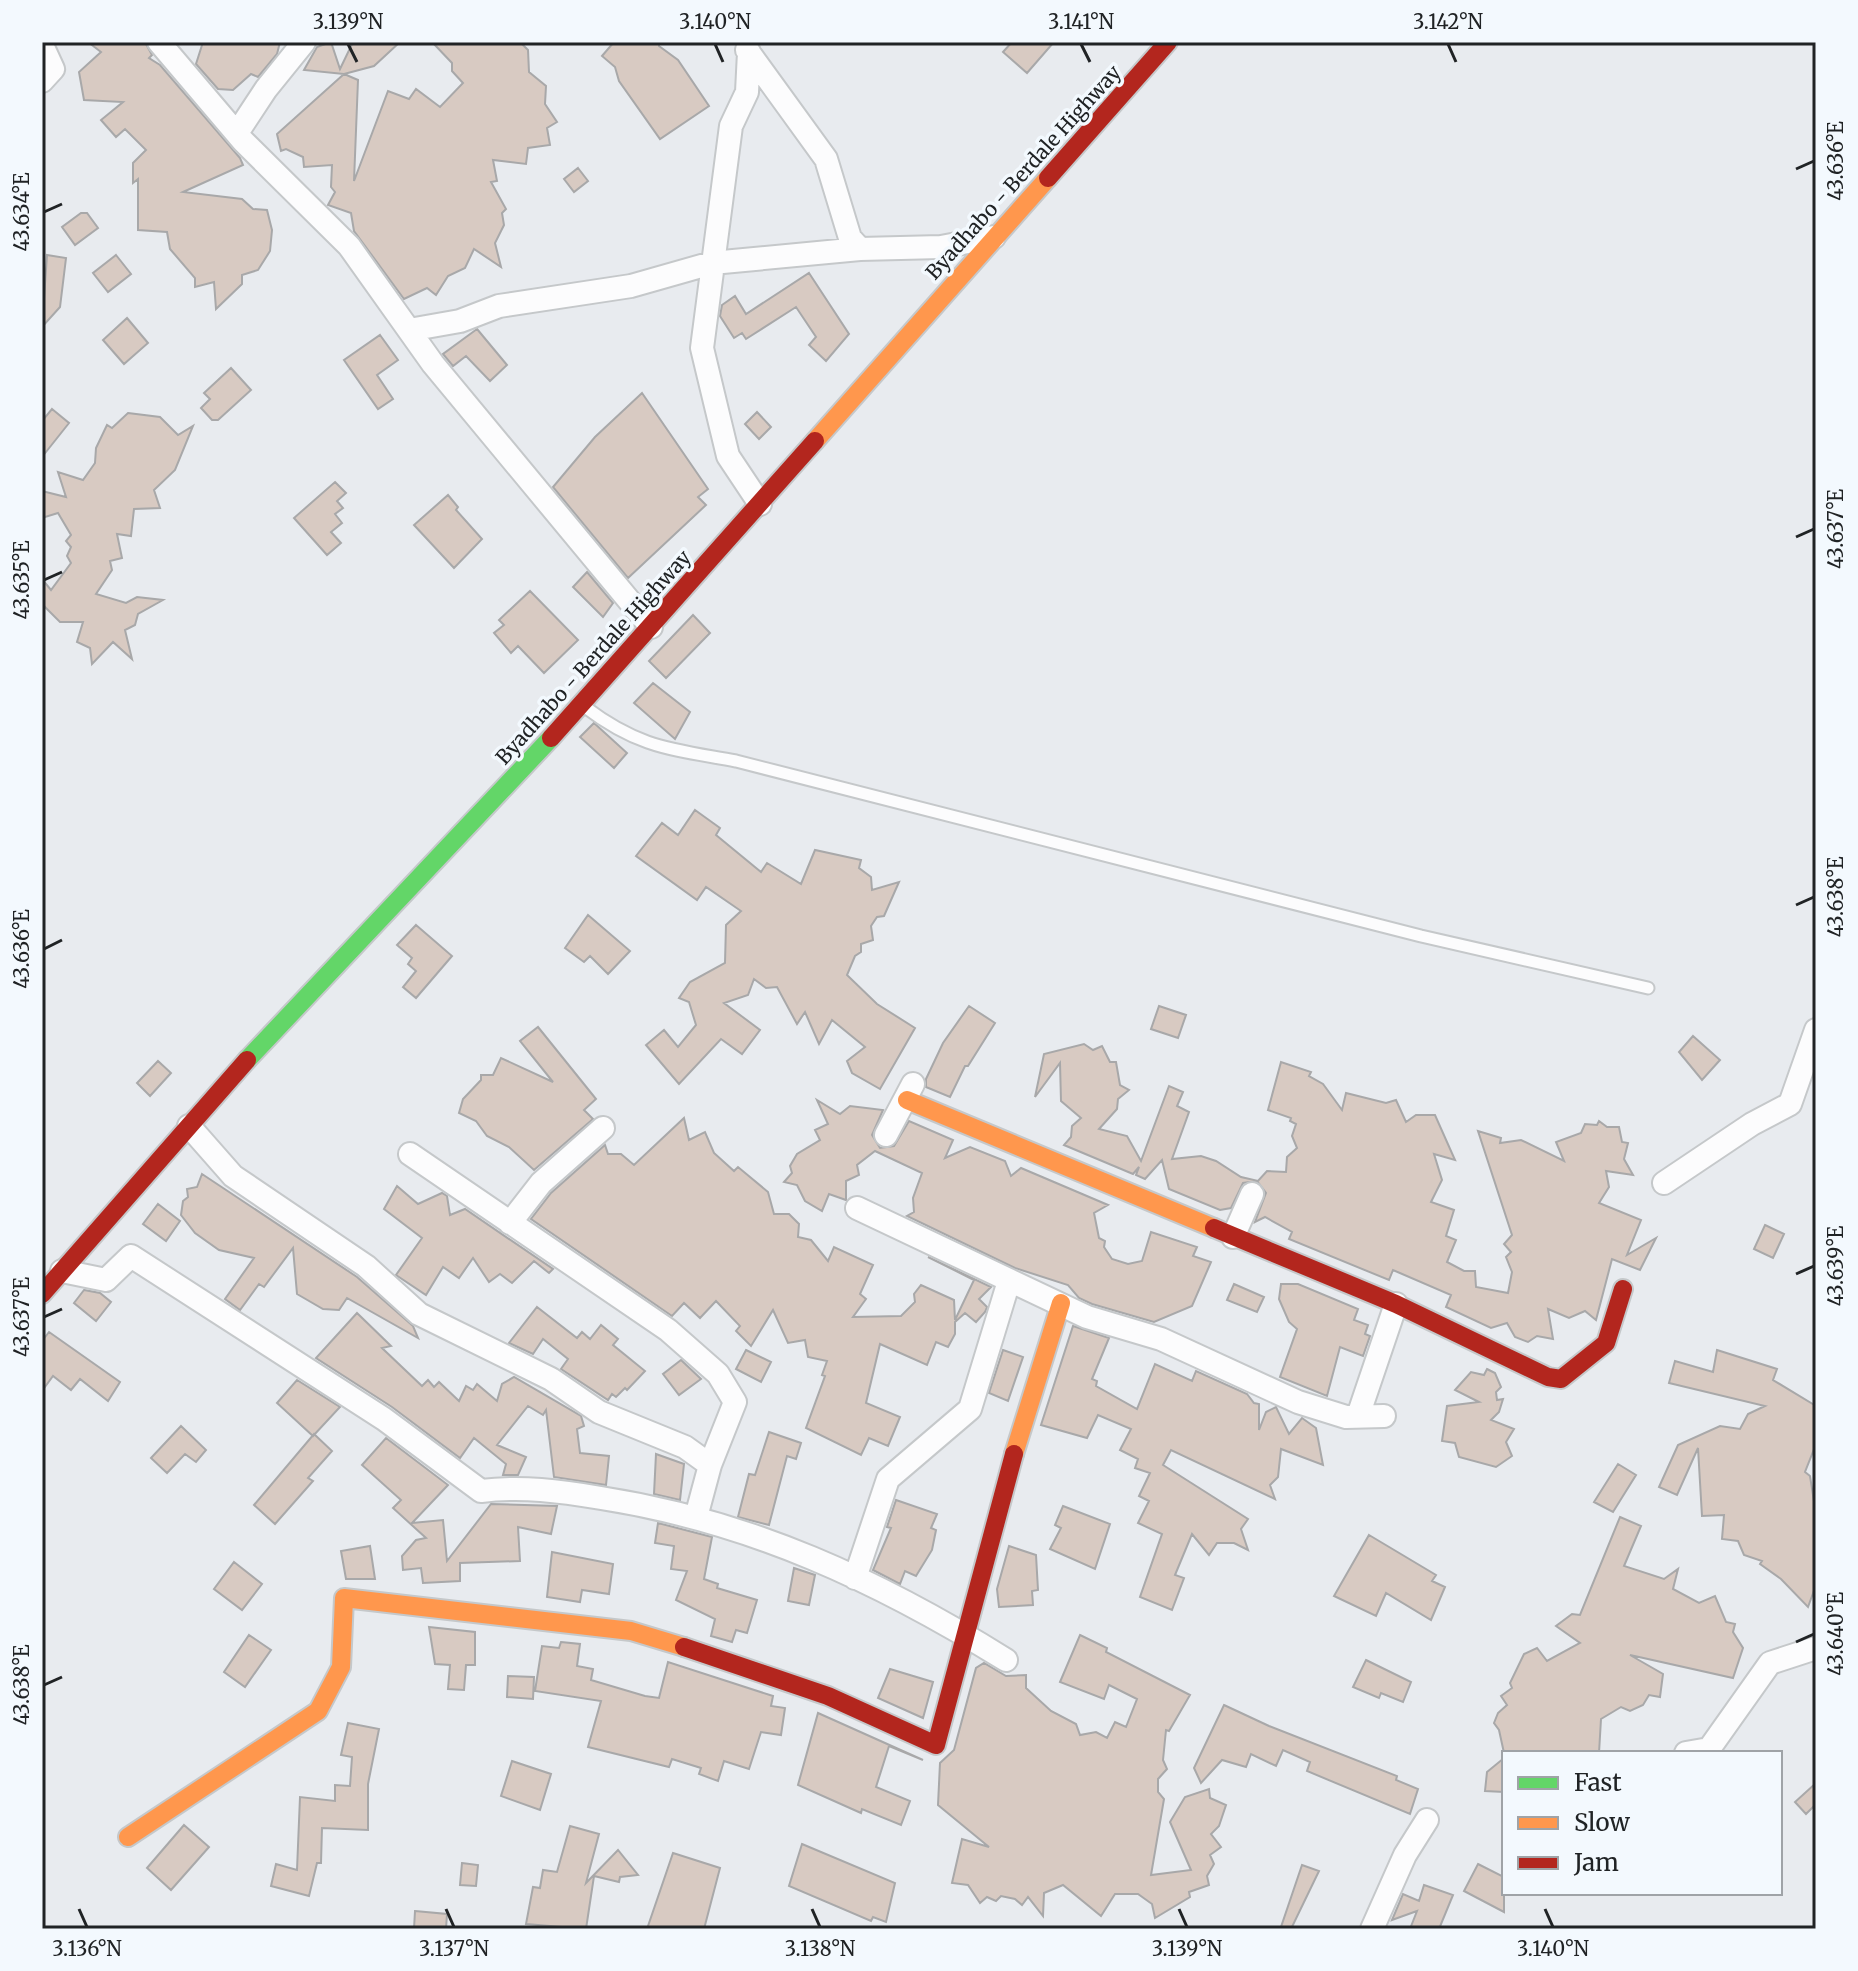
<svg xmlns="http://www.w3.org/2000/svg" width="1858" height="1971" viewBox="0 0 1858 1971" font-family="Merriweather,serif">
<rect width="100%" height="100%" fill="#e8ebef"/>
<path fill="#d8cac2" stroke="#a8a8a9" stroke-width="2" d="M88,42h57l7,13 -3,3 11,7 80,93 3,7 -60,27 59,7 11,10 14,1 5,20 -2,21 -12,19 -16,5v9l-26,25 -2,-27 -19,5v-9l-25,-29 -3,-17 -29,-2v-51l-5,4v-20l13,-13 -21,-21 -9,8 -15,-17 22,-18 -39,-2 -5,-28 22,-20z
M203,42h77l-3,12 -19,23 -7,-3 -18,16 -15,-1 -22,-25z
M331,42l9,27 13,-27h47l-26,24 -30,8 14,6 -4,101 34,-90 21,8 7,-10 24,18 23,-24 -11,-12v-8l-20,-21h88l8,8 1,22 17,14 -1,18 12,18 -10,6 3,17 -22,3 -2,16 -33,-4 4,21 -6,1 15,27 -4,4 2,12 -9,18 6,24 -27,-18 -9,19 -17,8 -12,19 -9,-7 -23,11 -50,-68 -3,-18 -23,-8 7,-13 -4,-5 1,-22 -28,2 -1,-10 -17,-8 -5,2 -4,-17 67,-60 -40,-4 13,-23z
M614,42h45v4l19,14 31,46 -49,33 -41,-58 -4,-14 -13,-11z
M1012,42h42l-27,31 -24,-21z
M578,168l10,13 -14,11 -10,-13z
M81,213h6l11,15 -23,17 -13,-18z
M47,255l19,3 -6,49 -18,20z
M116,255l15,19 -23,18 -15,-19z
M809,273l40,61 -23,27 -17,-16 7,-8 -20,-30 -50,32 -4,-6 -8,5 -14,-22 2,-11 13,-9 11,18z
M127,318l21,25 -24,21 -21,-24z
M477,329l30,36 -17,16 -24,-25 -13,10 -10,-12z
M380,335l18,25 -21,15 16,24 -15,10 -34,-49z
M231,368l20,22 -33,30h-6l-11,-12 9,-9 -6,-6z
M642,393l66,96 -10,8 8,8 -78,73 -75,-91 42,-50z
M52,409l17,14 -27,34v-36z
M757,412l14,15 -12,12 -14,-15z
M128,413l32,4 18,18 15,-9 -18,44 -21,20 6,18 -26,1 -3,27 -14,-2 5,24 -12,3 2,9 -16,24 30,9 11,-6 26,3 -25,14 -3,11 -10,5 7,29 -19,-17 -21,22 -2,-16 -13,-6 6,-20h-23l-18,-18v-25l9,11 20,-27 -4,-7 4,-9 -5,-6 5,-6 -13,-22 -16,5v-27l24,6 -8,-25 25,8 12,-17 1,-15 11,-23 5,3z
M335,482l11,11 -9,8 6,7 -8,6 7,9 -11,9 10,11 -14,12 -33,-37z
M448,495l10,12 -2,3 26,29 -28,29 -40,-43z
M587,572l26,31 -10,14 -30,-30z
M530,591l48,49 -34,33 -26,-27 -7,7 -17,-20 10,-8 -5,-5z
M693,615l17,18 -44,45 -17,-17z
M653,683l37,29 -15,27 -41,-36z
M594,723l33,30 -13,15 -34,-31z
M695,810l25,18 -4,7 45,37 6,-9 34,21 14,-34 46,10 -2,8 12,9 1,13 27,-8 -15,34 -7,1 -6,9 2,14 -12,4v8l-6,4 -8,19 30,29 38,24 -35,61 -28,-16 -5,-12 18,-14 -33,-27 -13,24 -14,-32 -8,12 -20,-37 -11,1 -12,-9 -6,16 -24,8 36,27 -18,24 -21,-15 -42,45 -33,-39 18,-15 14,17 18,-22 -7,-23 -10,-4 11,-16 35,-19 1,-38 15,-14 -35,-24 -9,13 -61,-44 26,-33 16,12z
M588,915l42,36 -22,23 -18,-18 -6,6 -19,-14z
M416,925l36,31 -36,42 -13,-11 13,-16 -8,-7 4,-6 -15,-13z
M969,1006l26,17 -27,43h-3l-15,31 -24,-10v-8l17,-36z
M1159,1006l27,9 -8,23 -27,-9z
M538,1027l58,72 -12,11 9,9 -59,51 -25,-23 -22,-11 -11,-15 -17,-8 4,-14 18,-19v-5h12l8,-17 52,24 -33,-41z
M1693,1036l27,24 -18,20 -23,-28z
M1084,1044l9,6 9,-4 8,16h6l4,23 9,5 -11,9 -1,10 -18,20 28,7 14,25 28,-75 14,6 -6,14 12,6 -17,47 29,-3 15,5 25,16 17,4 9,-10 19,1 1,-15 10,-9 -5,-12 4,-12 -6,-3 1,-3 -23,-8 13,-48 30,10 -2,4 14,8 19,26 4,-17 40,10 10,-3 10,22 10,-7h19l20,45 -21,-6 8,26 -11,22 23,8 -8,26 10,4 -9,22 17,9h11l1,16 32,6 4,-21 -6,-15 5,-5 -7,-8 8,-9 -34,-104 23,7 -1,5 21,-3 43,21 -8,-19 25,-9 4,-9 12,1 2,-4 8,6h12l3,15 6,1 -4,16 9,16 -27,-4 3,16 -10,16 42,17 -14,35 29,-17 -16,32 -28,-11 -16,61 -11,-9 -16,7 -21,-9 5,30 -16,-3 -9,6 -13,-5 -8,-14 -16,5 -45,-21 5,-12 -58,-25 -4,10 -100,-41 3,-7 -27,-15 -10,5 11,-29 -9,-12 -14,2 -12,25 -11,2 -51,-21 -7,-29 -17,19 -9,-4 3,-8 -6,7 -69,-29 7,-8 1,-11 9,-8 -20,-17 -1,-38 -25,34 9,-43z
M158,1061l13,12 -21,23 -13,-13z
M817,1100l23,14 10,-8 33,4 -11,25 8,13 14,-2 15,-25 44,19 -8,18 25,-11 35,14 6,15 10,-8 87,37 -14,8 5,25 6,3 -1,6 8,12 16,5 14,-3 9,-29 46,15 -4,9 18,6 -19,44 -38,16 -62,-18 -13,-6 -11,-13 -53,-17 -108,-52 7,-4 -1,-14 9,-25 -47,-22 -18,14 2,10 -13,6v19l-17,-6 -7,17 -17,-10 -8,-16 -13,-3 8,-9 -2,-7 7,-12 23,-14 -5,-10 13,-6z
M684,1118l5,22 16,-8 9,21 20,18 4,-4 30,25 6,22h15l10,10 -1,13 13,3 17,21 6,-14 39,18 -13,29 6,5 -13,18 48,-1 14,-14 -1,-8 7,-9 33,15 1,20 19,-40 -46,-23 63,30 -12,12 8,8 -2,5 -9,10 -11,-9 -10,9v12l-7,13 -12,-5 -9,23 -47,-21 -14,59 34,14 -12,29 -19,-8 -8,17 -55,-27 19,-52 -3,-1 5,-14 -19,-4 -3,-17 -17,3 -15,-33 -22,36 -15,-15 4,-5 -24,-25 -16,17 -16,-15 -12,13 -141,-97 20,-26 54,-48 3,9h13l13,11z
M202,1174l155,103 56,49 5,12 -71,-40 -8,12 -16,-1 -26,-15 -4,-46 -29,39 -5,-3 -19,26 -15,-11 29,-41 -35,-8 -24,-17 -14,-18 2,-14 5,-4 -1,-8 10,-2z
M397,1186l21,18 24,-11 5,3 3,19 15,-6 88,60 -4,4 -15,-12 -22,22 -12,-9 -11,8 -16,-24 -14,20 -16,-11 -17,28 -30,-20 26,-37 -38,-29z
M158,1204l22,17 -14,20 -23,-17z
M1765,1225l19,9 -11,24 -19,-9z
M1234,1284l30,13 -7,15 -30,-12z
M1281,1284h17l60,25 -4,11 14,5 -3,9 5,2 -7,20 -23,-9 -13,49 -47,-19 17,-48 -8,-7 -10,-23z
M84,1290l16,3 11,9 -15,19 -22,-18z
M537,1307l40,31 5,-6 8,7 11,-14 17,14 -5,6 32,26 -18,19 -2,-2 -9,9 -4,-3 -4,6 -47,-31 7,-10 -25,-20 -10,15 -24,-11z
M357,1313l34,33 -9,2 40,38 6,-6 6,7 5,-5 20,19 7,-15 7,4 4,-6 20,17 5,-17 12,-7 67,39 3,10 -7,3 3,24 29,3 -3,29 -52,-8 -8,-67 -3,5 -15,-9 -31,39 29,12 -8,18h-15l3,-11 -32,-26 -14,20 -68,-51 -76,-49z
M1073,1326l36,12 -17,41 5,2 -1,5 41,23 18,-45 37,17 4,-10 51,23 7,9 5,1v26l7,-18 10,-5 13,27 13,-16 14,10 7,37 -42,-16 -3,28 -8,8 5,14 -104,-49 -8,15 85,54 -7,10 7,21 -14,-7h-17l-8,12 -17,-21 -17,41 9,3 -12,32 -32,-13 22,-63 -24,-11 11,-22 -10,-5 11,-23 -15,-5 3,-9 -18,-9 11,-21 -33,-14 -11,23 -46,-13z
M49,1332l71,50 -12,19 -28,-22 -9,11 -18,-14 -11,15v-50z
M746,1350l25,12 -10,20 -25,-13z
M1003,1350l20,7 -15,44 -19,-8z
M1717,1350l60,19 -4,11 43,26v38l-11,28 5,4 6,38v71l-8,22 -27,-28 -21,-15 2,-3 -18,-6 -6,-14 -16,-2 2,-24 -22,1 -4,-68 -21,47 -18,-8 19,-42 42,-19 20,3 8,-15 17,-8 -96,-23 6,-22 38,11z
M681,1360l20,19 -22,16 -16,-21z
M1487,1369l8,4 6,14 -5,5 1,8 6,-1 -4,13 -8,8 23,9 -8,13 6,14 -16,11 -37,-10 -4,-14 -13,-2 5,-35 32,-4 -24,-12 16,-18 13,3z
M297,1380l43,27 -27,29 -36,-33z
M181,1426l25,24 -10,12 -11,-8 -18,19 -16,-15z
M769,1432l32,11 -5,16 -9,-3 -18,69 -31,-8 11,-43 6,1z
M314,1434l18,17 -24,27 5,3 -38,43 -21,-19z
M386,1438l62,47 -36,38 31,-3 4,41 44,-57 66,2 -6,28 -33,-7 2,34 -60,2v18l-37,2 -2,-15 -18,2 -1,-14 14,-16 10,-2 -33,-30 8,-8 -39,-35z
M656,1454l28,10 -4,36 -26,-6z
M1618,1464l18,11 -23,37 -19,-10z
M896,1500l41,14 -6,14 5,2 -4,20 -16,26 -11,-5 -5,13 -27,-14 18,-42 -4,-1z
M1063,1506l47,18 -15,45 -45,-20 11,-21 -6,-3z
M1620,1517l21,9 -17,40 40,13 14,-10 -5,20 26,14 16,-7 11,26 9,2 -2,8 10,16 -10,30 -103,-23 33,19 -3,23 -11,-2 -6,10 -13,6 -9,-4 -20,12 -2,34h-95l-5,-23 -5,-7 4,-10 9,-8 -6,-9 11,-8 -2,-5 14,-29 13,-6 10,13 33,-18 -24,-17 16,-12 8,1z
M658,1523l54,14 -8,42 14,5 -1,4 40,12 -10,33 -11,-3 -4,12 -21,-6 4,-17 -39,-19 11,-29 -16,-2 3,-23 -19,-3z
M1369,1535l67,40 -4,6 13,6 -14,33 -45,-27 -10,23 -42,-20z
M370,1546l5,33h-29l-5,-28z
M1009,1546l27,9 2,35 -6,1 1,14 -34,2 -2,-18z
M552,1552l61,12 -4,30 -27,-4 -2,12 -33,-5z
M234,1562l28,22 -20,26 -28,-21z
M794,1568l21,7 -6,30 -21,-4z
M429,1627l46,5v33h-9l-2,25 -16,-1 2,-24 -15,-1z
M249,1635l22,15 -26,37 -21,-15z
M1080,1635l27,13 -1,4 84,43 -21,36 -3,-1 -3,30 4,9 -9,10v13l6,7 -13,76 40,-5 -21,-48 15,-25 24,-8 1,9 16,7 -7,21 -8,8 10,13 -11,8 4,9 -7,12 2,9 -20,7 1,5 -35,21 -3,-14 -14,-10h-23l-14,22 -38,-31 -19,8 -1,23 -15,-19 -6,8 -7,-6 -14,-3 -5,5 -9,-4 -7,6 -12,-18 -16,-2 10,-44 27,8 -51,-42 2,-42 14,-13 22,-82 8,-5 22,13 20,-1v13l25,23 25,13 4,11 16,-3 11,6 8,-16 11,5 11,-28 -28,-14 -5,14 -44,-17z
M561,1642l19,2 -3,22 16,3 -2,11 54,16 14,2 9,-36 105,34 -2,10 14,2 -4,27 -20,-3 -12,37 -25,-8 -6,20 -19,-7 2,-6 -29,-9 -3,8 -81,-20 13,-46 -66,-10 7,-45 17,2z
M1366,1660l45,22 -8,20 -22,-9 -2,5 -26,-11z
M890,1669l43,13 -10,36 -45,-20z
M508,1676l26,1 -1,22 -26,-2z
M1224,1705l45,21 128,50 -1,4 22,9 -8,25 -103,-43 3,-9 -27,-12 -7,16 -25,-12 -5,13 -24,-7 -21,23 -7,-15z
M818,1713l105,47 -34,-14 -13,41 34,14 -9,24 -39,-16 -1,4 -63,-28z
M348,1723l31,6 -11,55v46l-46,-2 -1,35h-4l-8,33 -38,-10 5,-22 21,6 3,-73 35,4v-16l15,1 2,-29 -11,-2z
M1504,1758v34l-19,-1 2,-19z
M512,1761l39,13 -11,36 -39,-14z
M1816,1783v21l-10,10 -11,-12z
M184,1825l25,22 -38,43 -24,-22z
M570,1826l29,8 -13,49 32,-33 20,25 -18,2 -1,5 -25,-6 -8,53 -60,-5 7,-37 7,1 3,-18 14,2z
M802,1844l93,39 -9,39 -13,-5 -2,4 -82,-35z
M673,1853l47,15 -16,61h-57z
M462,1863l16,2 -2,21 -16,-1z
M1478,1864l26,13v35l-40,-21z
M1302,1865l17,6 -28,58h-5l-5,-2z
M1424,1885l29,10 -14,34h-29l7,-18 -25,9 11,-26 16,7z
M415,1911l32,3 -1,15h-32z"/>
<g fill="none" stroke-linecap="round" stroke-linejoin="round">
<g stroke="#c5c8ca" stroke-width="15">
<path id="lane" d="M585,707c54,41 86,42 151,54l685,175 227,52"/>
</g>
<g stroke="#c5c8ca" stroke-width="26">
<path id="street" d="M159,42l84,99 106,105 84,118 218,263
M42,45l11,24 -11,12
M747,50l79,109 24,79 10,11 81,-2 53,-10
M749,52l-2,40 -16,34 -29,222 26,108 32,48
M237,133l29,-44 38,-47
M409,330l51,-9 39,-15 132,-20 81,-23 148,-14
M189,1126l44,50 133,90 53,48 132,65 48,33 86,35 25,18
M886,1135l27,-51
M410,1154l258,176 50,44 17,28 -25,63 -14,52
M1664,1183l88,-59 38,-20 26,-74
M857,1208l230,109 74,22 137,63 48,15 38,-1
M510,1223l31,-40 62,-55
M1233,1237l19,-43
M62,1271l44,9 25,-24 253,163 97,72c41,-5 79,0 120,7 149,23 278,83 405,162
M1358,1416l38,-112
M855,1578l33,-99 82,-70 39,-128
M1686,1753l23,-4 61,-86 46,-15
M1372,1929l33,-74 22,-35"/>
</g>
<g stroke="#c5c8ca" stroke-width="22">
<path id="fast" d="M247,1060l304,-322"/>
</g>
<g stroke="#c5c8ca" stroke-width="22">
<path id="slow" d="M815,441l233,-263
M907,1100l307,128
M1014,1454l47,-151
M128,1837l190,-126 23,-44 3,-69 287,33 53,16"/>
</g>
<g stroke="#c5c8ca" stroke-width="22">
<path id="jam" d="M1048,178l120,-136
M551,738l264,-297
M1214,1228l182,76 152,73 13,2 45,-36 17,-54
M42,1294l205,-234
M684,1647l144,49 108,49 78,-291"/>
</g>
<use href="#lane" stroke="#fcfcfd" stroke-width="11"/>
<use href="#street" stroke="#fcfcfd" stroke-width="22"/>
<use href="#fast" stroke="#63d668" stroke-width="18"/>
<use href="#slow" stroke="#ff974d" stroke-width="18"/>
<use href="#jam" stroke="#b3261e" stroke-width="18"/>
</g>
<path fill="none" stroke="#202325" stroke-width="3" d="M348,44l9,18M715,44l8,18M1081,44l9,18M1448,44l8,18M1796,169l18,-8M44,212l18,-8M1796,537l18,-8M44,580l18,-8M1796,905l18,-8M44,949l18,-9M1796,1274l18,-8M44,1317l18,-8M1796,1642l18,-8M44,1685l18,-8M79,1909l8,18M446,1909l8,18M812,1909l8,18M1179,1909l8,18M1545,1909l8,18"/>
<g text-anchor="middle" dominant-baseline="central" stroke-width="7" stroke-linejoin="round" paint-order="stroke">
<g font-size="20" fill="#202325" stroke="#f3f9fe">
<text transform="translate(1023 172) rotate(-48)">Byadhabo - Berdale Highway</text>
<text transform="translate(593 657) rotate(-48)">Byadhabo - Berdale Highway</text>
</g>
</g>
<rect width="1858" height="1971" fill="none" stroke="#f3f9fe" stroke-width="88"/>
<rect x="1502" y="1751" width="280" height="144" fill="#f3f9fe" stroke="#9fa3a7" stroke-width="2"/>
<rect x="1518" y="1777" width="40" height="12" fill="#63d668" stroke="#9fa3a7" stroke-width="2"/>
<text x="1574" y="1791" font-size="24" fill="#202325">Fast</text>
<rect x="1518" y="1817" width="40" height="12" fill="#ff974d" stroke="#9fa3a7" stroke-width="2"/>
<text x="1574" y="1831" font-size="24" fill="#202325">Slow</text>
<rect x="1518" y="1857" width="40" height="12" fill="#b3261e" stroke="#9fa3a7" stroke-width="2"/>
<text x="1574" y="1871" font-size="24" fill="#202325">Jam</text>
<rect x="44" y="44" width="1770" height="1883" fill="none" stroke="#202325" stroke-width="3"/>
<g font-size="20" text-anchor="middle" fill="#202325">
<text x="348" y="29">3.139°N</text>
<text x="715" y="29">3.140°N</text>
<text x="1081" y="29">3.141°N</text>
<text x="1448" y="29">3.142°N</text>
<text transform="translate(1836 161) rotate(-90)" y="7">43.636°E</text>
<text transform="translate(22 212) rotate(-90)" y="7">43.634°E</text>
<text transform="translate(1836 529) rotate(-90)" y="7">43.637°E</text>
<text transform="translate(22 580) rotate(-90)" y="7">43.635°E</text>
<text transform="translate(1836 897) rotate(-90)" y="7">43.638°E</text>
<text transform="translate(22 949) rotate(-90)" y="7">43.636°E</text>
<text transform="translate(1836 1266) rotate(-90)" y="7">43.639°E</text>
<text transform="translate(22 1317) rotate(-90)" y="7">43.637°E</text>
<text transform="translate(1836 1634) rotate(-90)" y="7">43.640°E</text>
<text transform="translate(22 1685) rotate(-90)" y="7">43.638°E</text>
<text x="87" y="1956">3.136°N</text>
<text x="454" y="1956">3.137°N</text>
<text x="820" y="1956">3.138°N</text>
<text x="1187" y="1956">3.139°N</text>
<text x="1553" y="1956">3.140°N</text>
</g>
</svg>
